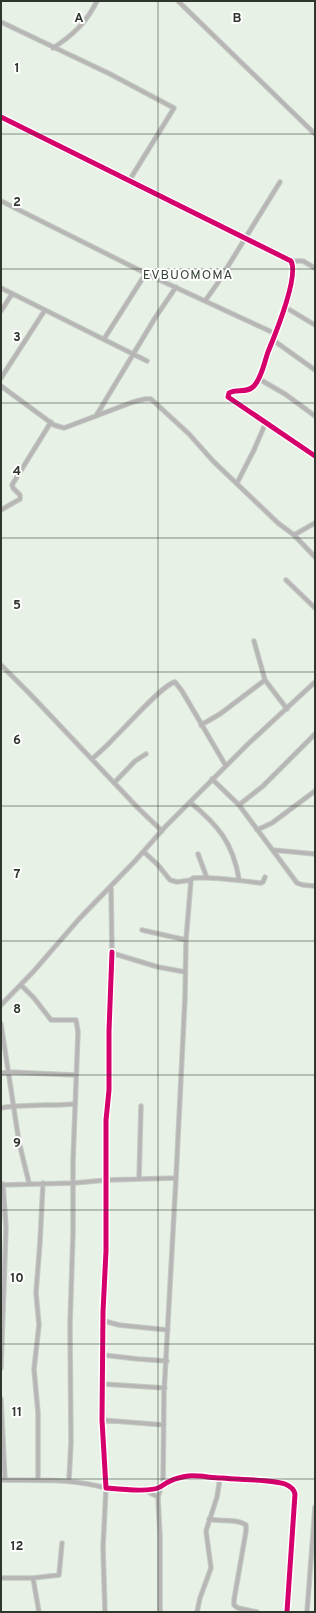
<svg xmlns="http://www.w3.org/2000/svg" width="316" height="1613" viewBox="0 0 316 1613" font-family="Overpass,sans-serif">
<rect width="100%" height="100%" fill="#e7f1e6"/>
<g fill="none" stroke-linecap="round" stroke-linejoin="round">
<g stroke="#c3cbc2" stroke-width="5.5">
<path id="minor" d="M178,1l137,133
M1,22l109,52 64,34 -45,73
M53,48c20,-13 33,-25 44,-47
M1,117l290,144c8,15 -16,74 -23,91 -4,11 -6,25 -14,34 -7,8 -18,2 -25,7l-1,4 87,59
M1,201l150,75 125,58
M291,261h12l12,7
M1,288l146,73
M205,301l12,-17 63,-102
M285,307l30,18
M1,311l11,-17
M104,339l42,-66
M273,340l42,30
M1,378l44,-68
M259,379l26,15 30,22
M1,386l53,39 10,3 69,-26 12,-3h6l38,35 24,27 65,62 16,12 21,22
M96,416l59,-98 21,-31
M237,483l17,-33 12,-28
M1,510l19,-11v-4l-7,-7 -1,-3 39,-63
M294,535l21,-12
M286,580l29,28
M254,641l11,39 22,29
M1,665l29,29 108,114 24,23
M201,725l19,-11 45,-34
M92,759c8,-7 16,-14 23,-22 12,-11 47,-52 60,-55l7,9 44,75
M212,779l27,26 58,78 6,2 12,1
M114,783l21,-22 11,-7
M190,802c28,23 43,41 49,77
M239,805l24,-19 52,-52
M257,830l15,-7 43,-32
M273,850l42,4
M144,852l14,13 12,15 7,2 14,-2
M198,854l9,24
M111,886l1,66 3,2 43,13 27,5
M142,930l44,10
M112,952l-3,79v59l-3,30v131l-3,61 -1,108 4,68c11,1 45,5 54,-1 10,-7 16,-9 28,-11 11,-1 23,2 34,2 16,2 49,1 63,6 5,2 9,5 10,10l-8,118
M21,985l13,13 17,22h25l2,12 -5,129v72l-3,92 1,117 -2,38
M1,1005l32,-33 46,-53 56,-58 30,-34 83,-83 67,-62
M1,1024l18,118 10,41
M1,1073l8,-1 66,3
M1,1108c24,-4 50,-2 74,-4
M139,1179l2,-73
M1,1185l73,-2 33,-3 69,-2 9,-181 1,-57 5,-60 2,-2c24,-2 45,3 68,5l2,-1 2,-5
M104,1321l15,4 49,5
M103,1355l35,4 29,2
M1,1368l5,-140 -3,-44
M103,1384l62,4
M1,1399l4,81
M102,1420l62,5
M38,1479v-66l-4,-44 5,-44 -3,-32 4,-51 3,-59
M1,1480c38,1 68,-2 105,8l-3,60 2,64
M163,1484l1,-91 12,-215
M145,1490l13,7
M209,1519c11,3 28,-1 37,6v6l-12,69v5l4,3 19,4
M1,1578h32l26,-3 3,-32
M33,1578l6,34
M160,1612v-76l-2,-39 3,-10
M197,1612l3,-14 11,-30 -5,-37 11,-34 3,-19
M307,1612l8,-105"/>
</g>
<use href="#minor" stroke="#b7b5b5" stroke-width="3.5"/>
<g stroke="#fff" stroke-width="8">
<path id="cycleway" d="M1,117l290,144c8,15 -16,74 -23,91 -4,11 -6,25 -14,34 -7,8 -18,2 -25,7l-1,4 87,59
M112,952l-3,79v59l-3,30v131l-3,61 -1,108 4,68c11,1 45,5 54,-1 10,-7 16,-9 28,-11 11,-1 23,2 34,2 16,2 49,1 63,6 5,2 9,5 10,10l-8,118"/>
</g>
<use href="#cycleway" stroke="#d6006c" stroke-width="5"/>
</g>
<path fill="none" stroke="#2f362e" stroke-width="1" stroke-opacity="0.55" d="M158,1v1611M1,134h314M1,269h314M1,403h314M1,538h314M1,672h314M1,806h314M1,941h314M1,1075h314M1,1210h314M1,1344h314M1,1479h314"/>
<g text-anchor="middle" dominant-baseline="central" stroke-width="4" stroke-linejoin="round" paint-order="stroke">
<g font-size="13" letter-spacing="1" fill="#344333" stroke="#fff">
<text x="188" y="276">EVBUOMOMA</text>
</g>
</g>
<g font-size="13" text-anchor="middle" font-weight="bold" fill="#2f362e" stroke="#fff" stroke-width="4" stroke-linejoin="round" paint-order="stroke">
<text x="79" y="22">A</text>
<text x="237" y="22">B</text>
<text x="17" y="72">1</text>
<text x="17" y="206">2</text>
<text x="17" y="341">3</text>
<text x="17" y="475">4</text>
<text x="17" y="609">5</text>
<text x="17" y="744">6</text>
<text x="17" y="878">7</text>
<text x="17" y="1013">8</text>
<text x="17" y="1147">9</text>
<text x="17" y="1282">10</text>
<text x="17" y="1416">11</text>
<text x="17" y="1550">12</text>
</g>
<rect width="316" height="1613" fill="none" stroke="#2f362e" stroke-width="4"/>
</svg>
